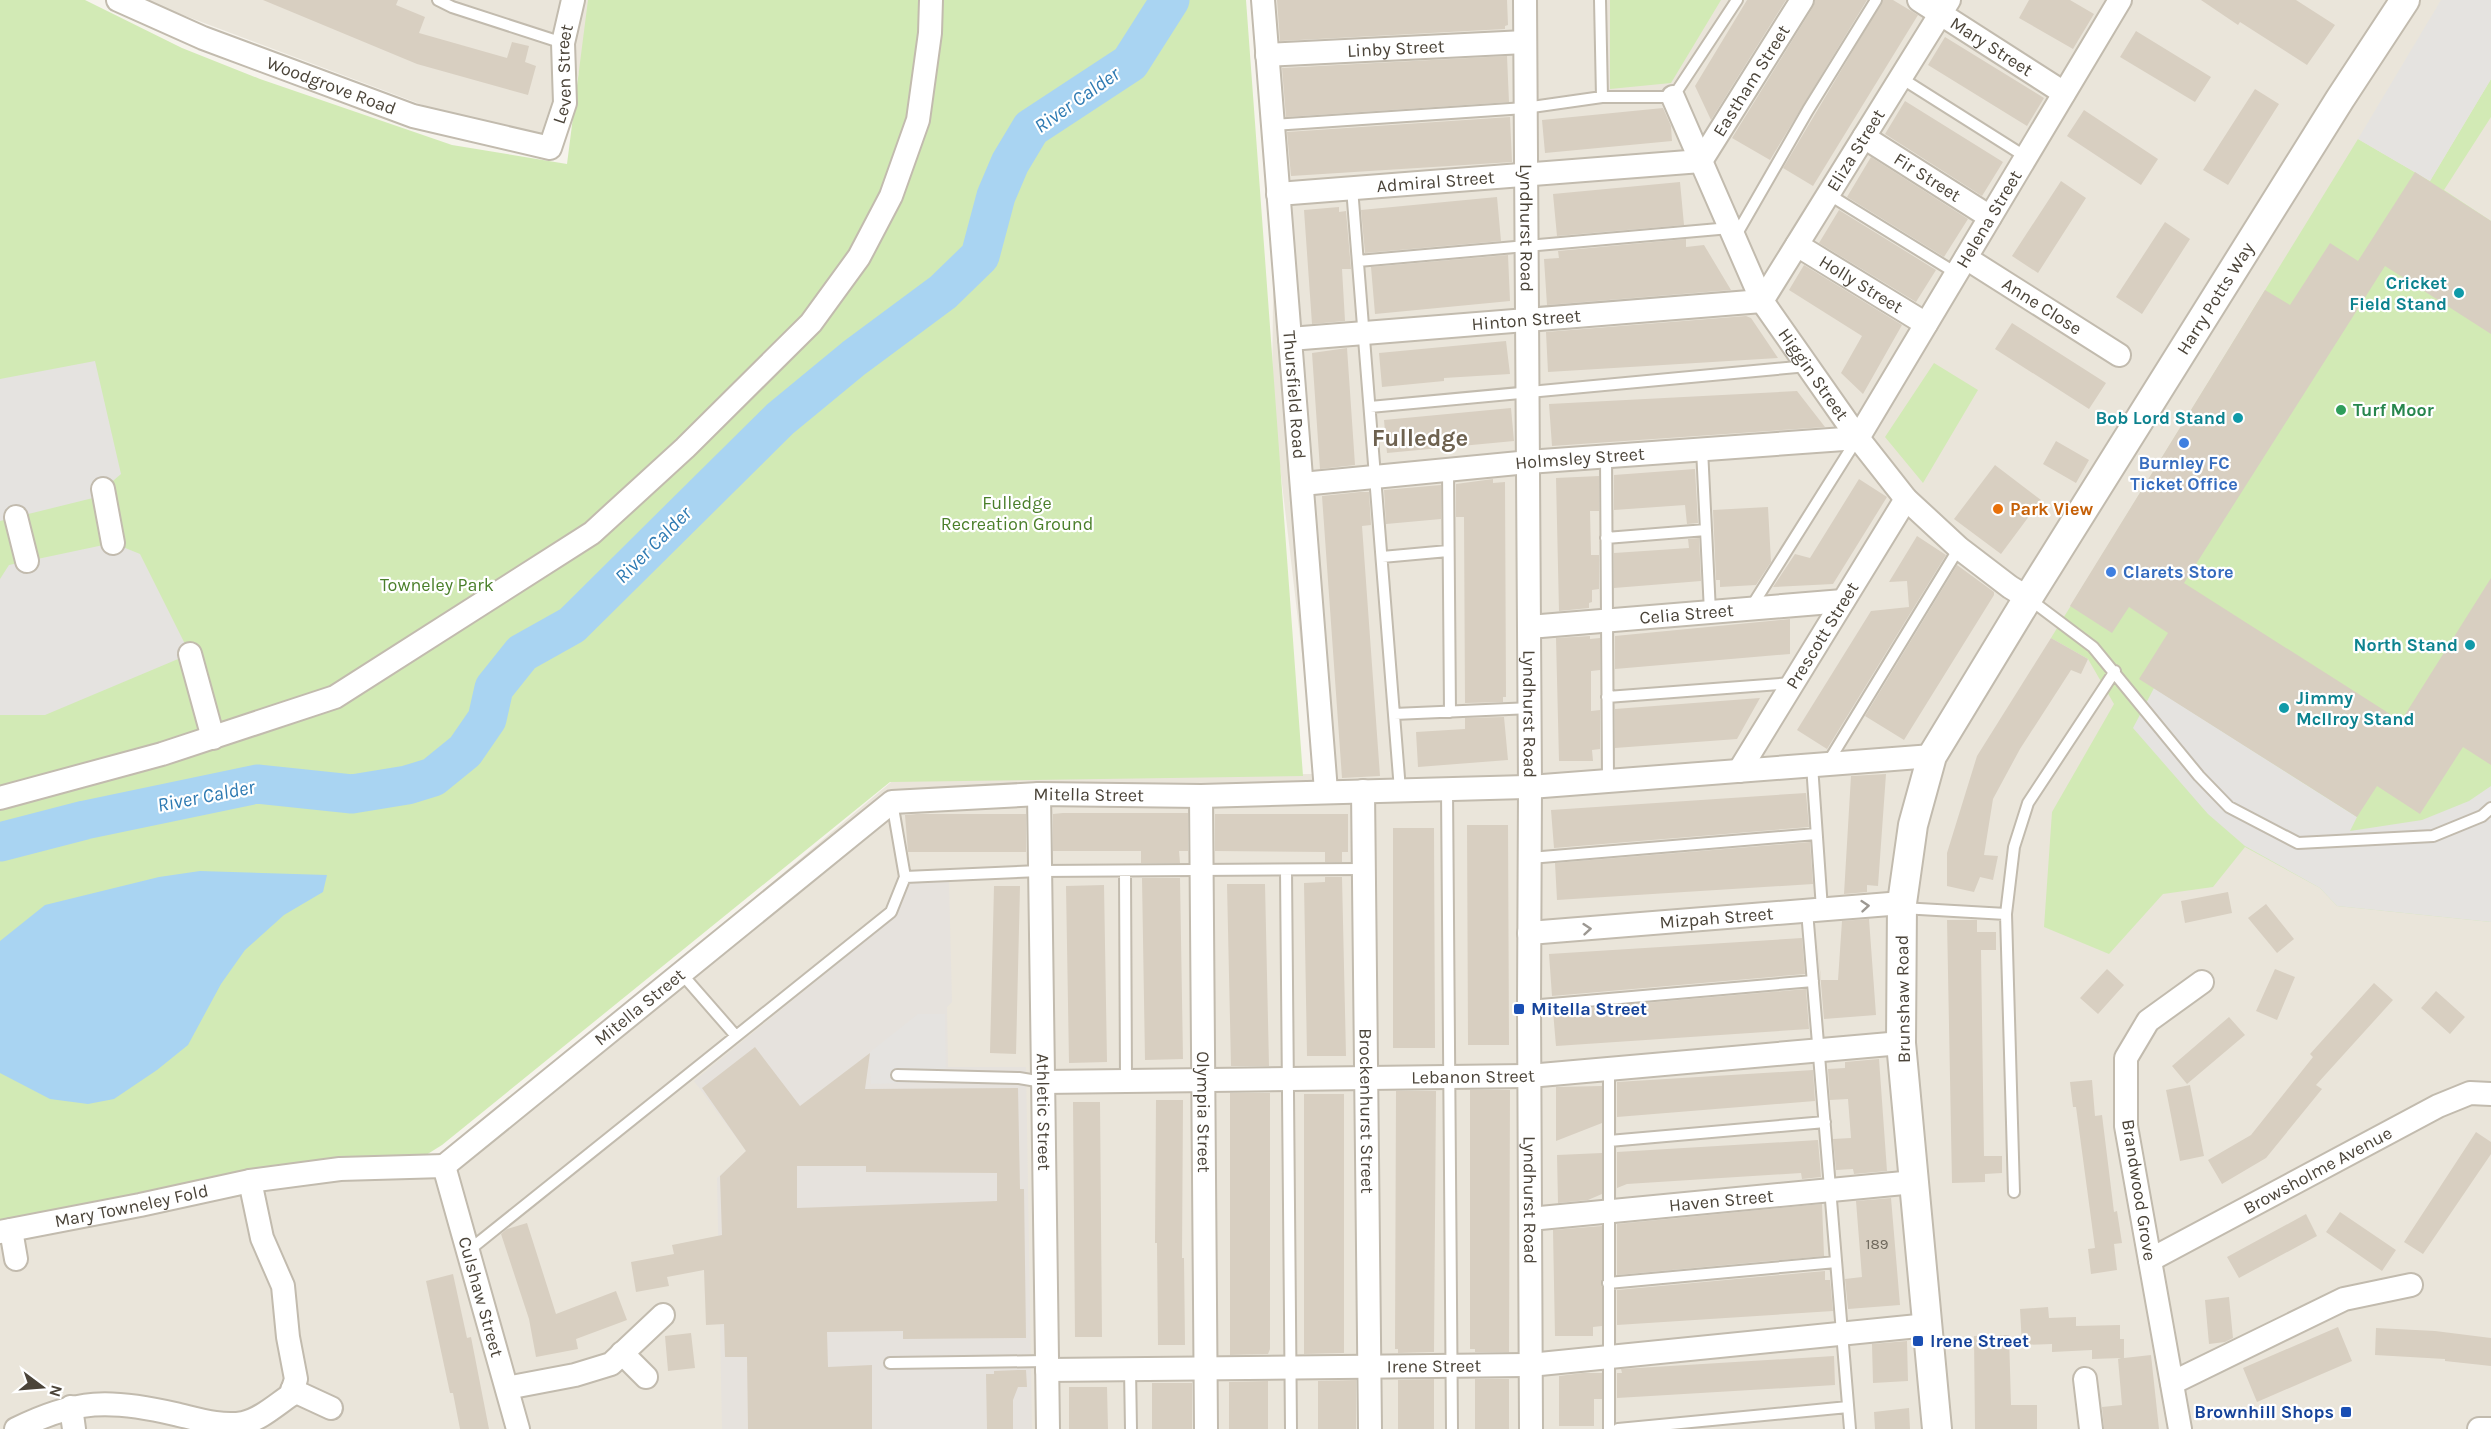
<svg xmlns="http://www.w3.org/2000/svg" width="2491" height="1429" viewBox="0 0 2491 1429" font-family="Karla,sans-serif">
<rect width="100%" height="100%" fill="#f6f3ec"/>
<path fill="#eae5da" d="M143,0h453l-37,156z
M1276,0h1215v1429h-2491v-202l447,-70 450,-380 419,-3 -44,-376z"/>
<path fill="#e6e2dd" d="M949,881l3,121 -5,5 1,60h78l6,362h-310l-5,-251 29,-27 -52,-70 203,-166 12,-32z"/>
<path fill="#d2eab5" d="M0,0h85l97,48 78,31 192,66 115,19 21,-164h658l57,776 -413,6 -448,363 -24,15 -42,-2 -98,7 -278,57z
M1610,0h111l-50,83 -61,6z
M2491,79v38l-47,73 47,31v701l-154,-16 -17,-18 -75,-41 -32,40 -50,7 -54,60 -65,-27 8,-115 62,-108 -26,-45 -37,-21 307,-499 72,42z
M1934,363l44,27 -55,93 -38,-46z"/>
<path fill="#e5e3e0" d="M2441,0h50v79l-61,102 -72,-42z
M95,361l26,113 -28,24 -93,23v-142z
M113,543l27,11 50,100 -145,61h-45v-136l9,-14z
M2154,688l203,129 -7,14 72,-11 47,-19 22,-15v136l-154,-16 -17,-18 -75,-42 -37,-32 -75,-86z
M918,1014h27l1,68 -75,2 -2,-31z"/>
<path fill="#a9d4f2" d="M200,871l127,4 -4,17 -39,23 -39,35 -24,34 -33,61 -31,25 -43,29 -26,5 -38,-5 -50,-26v-132l45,-36 114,-28z"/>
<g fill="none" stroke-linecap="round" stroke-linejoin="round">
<path stroke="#a9d4f2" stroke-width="39" d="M0,842l85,-22 172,-36 95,10 55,-9 26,-8 32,-26 22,-32 7,-31 28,-35 50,-28 208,-206 74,-61 89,-66 37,-36 16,-60 14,-33 21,-35 99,-65 40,-63"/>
</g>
<path fill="#d8cfc1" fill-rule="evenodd" d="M263,0h135l-2,5 29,12 -6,16 88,25 5,-16 17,4 -4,16 11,4 -8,29 -111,-31z
M1277,0h230l1,25 -3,1v3l-225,12z
M1747,0h39l-75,120 -16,-34z
M1815,0h52l-97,160 -38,-22 81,-131z
M1883,0h10l25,15 -105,171 -30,-18z
M2029,0h41l24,14 -21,35 -54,-31z
M2201,0h95l39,25 -28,40 -67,-43 -2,3z
M2136,31l75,46 -16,25 -75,-45z
M1945,37l99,61 -17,28 -99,-61z
M1507,56l2,46 -223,15 -4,-49z
M2255,89l24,15 -51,81 -25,-15z
M1905,101l98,61 -21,34 -97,-62z
M1663,108l8,18 1,15 -127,12 -3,-33z
M2084,110l74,49 -17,26 -74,-49z
M1510,117l2,45 -221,14 -4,-44z
M1871,157l97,62 -24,38 -97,-60z
M2415,172l76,49v113l-106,-68 -201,317 217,138 90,-143v187l-28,-18 -43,67 -43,-28 -20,31 -218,-138 29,-46 -39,-26 -17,26 -42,-27 195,-316 25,15 40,-62 28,18z
M2061,181l25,17 -48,75 -26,-17z
M1680,182l4,43 -127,11 -4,-42z
M1497,197l4,44 -136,12 -4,-43z
M1339,207v5l7,-1 5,58h-9l3,52 -33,3 -8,-114z
M1839,210l97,60 -20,32 -97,-59z
M2165,222l25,17 -48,75 -26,-17z
M1686,239v8l18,-2 27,45 -184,15 -3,-46 15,-1 -1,-7z
M1508,255l2,46 -135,13 -4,-47z
M1804,265l98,60 -39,69 -22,-21 21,-37 -73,-46z
M1746,316l5,2 27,40 -230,14 -2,-40z
M2012,323l94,60 -17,26 -94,-60z
M1506,341l4,33 -66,4v3l-62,6 -3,-34z
M1347,348l8,117 -35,4 -8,-116z
M1797,391l28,36 -273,19 -3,-42z
M1511,408l3,33 -127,12 -3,-33z
M2056,441l33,19 -13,23 -33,-19z
M1995,465l46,35 -40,54 -47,-35z
M1695,469l3,54 -11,1 -2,-19 -71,5v-35z
M1599,476v35h-9l1,44h8v34l-7,1v12l-3,1v5l-30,3 -3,-133z
M1493,479v4l12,-1 1,215h-3v5l-38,1 -1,-186h-8v-33z
M1859,479l28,18 -54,87 -60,3 22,-33 15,4z
M1441,485v34l-55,5 -2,-34z
M1360,492h9l2,33 -9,1 18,250 -38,2 -20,-282z
M1768,507l3,55 -15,23 -36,2v-7h-4l-3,-70z
M1917,536l29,19 -119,194 -30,-19 74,-119 38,-4 -2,-26 -18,1z
M1699,538l2,43 -87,7v-35l75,-5 -1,-9z
M1957,565l37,27v3l-90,145 -39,-24z
M1790,619v35l-175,15v-33z
M1590,636v3l10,-1v32l-9,1v40l9,-1v39l-8,1 1,11h-34l-3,-123z
M2051,638l37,21 -7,15 -10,-4 -51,79 -27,50 -9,56 14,1 -5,24 -13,-3 -6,15 -27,-6v-33l30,-97z
M1760,698l-23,41 -122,9v-39z
M1504,717l4,43 -90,7 -2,-35 49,-3v-11z
M1886,774l-8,112 -11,-1v7l-23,2 7,-118z
M1806,793l3,34 -255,21 -3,-38z
M1063,813h125v38h-9l1,12h-39v-12h-88v-37z
M917,814h109v38h-118l-3,-37z
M1215,814h133v38h-6v10h-17v-10l-110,-1z
M1467,825h41l1,220h-41z
M1393,828h41l1,220h-42z
M1810,842l3,42 -256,16 -2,-37z
M1325,877h17l4,179h-39l-3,-173 21,-1z
M1142,878h38l3,181 -38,1z
M1227,884h38l4,182h-38z
M1104,885l3,177 -38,1 -3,-177z
M994,886h26l-4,168 -26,-1z
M2228,892l4,21 -47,10 -4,-22z
M2266,904l28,35 -17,14 -29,-35z
M1869,919l7,96 -52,4 -7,-82 4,43h17l4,-59z
M1947,920h30v12h19v18h-15l3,206h18v17l-17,1v8l-33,1z
M1802,938l3,36 -253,22 -3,-42z
M2107,969l17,16 -26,29 -18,-16z
M2275,969l20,8 -18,43 -21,-9z
M2374,983l19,17 -77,85 6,4 -56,69 -44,26 -14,-24 43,-25 62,-78 -3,-3z
M1806,989l3,40 -253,17 -3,-35z
M2436,991l29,26 -15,17 -29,-26z
M2229,1017l16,18 -58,49 -15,-18z
M755,1047l45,59 70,-53 -5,36 153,-1 2,101h4l2,149 -123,1v-8l-76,1 1,35 44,-2v64h-124l-1,-72h-22l-1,-33 -18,1 -2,-55 -37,7 2,9 -33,6 -5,-30 43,-8 -2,-9 50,-10 -2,-59 26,-25 -44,-63zM797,1166h69v6l131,1v28l-200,7z
M1879,1059l8,112 -33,3 -1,-5 -17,1 -3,-31 18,-1 -3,-39 -18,1 -2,-31 17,-1v-6z
M1813,1070l2,31 -198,16v-35z
M2092,1080l3,36 7,-1 12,97 3,-1 5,32 -8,1 3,26 -26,4 -3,-25 7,-1 -19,-141h-3l-3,-25z
M2190,1085l14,71 -24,5 -14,-71z
M1602,1086v37l-46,18v-54z
M1470,1090h40l-1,262h-34v-3h-5z
M1396,1091h40l-2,261 -36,1v-4h-3z
M1230,1093h40v256l-2,5 -38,1z
M1304,1094h40v259l-40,1z
M1156,1100h27l-1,158h2l1,87h-27l-1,-102h-2z
M1073,1102h27l2,235h-27z
M2476,1132l15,10v12l-68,100 -19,-12z
M1818,1140l3,37 -19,2 -1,-6 -174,11 -10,4v-36z
M1602,1153v41l-14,6 -30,3 -1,-48z
M1891,1198l9,107 -52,4 -3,-30 17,-2 -6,-76z
M1822,1204l2,52 -207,19v-51z
M2340,1212l56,38 -14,21 -56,-39z
M2306,1214l11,22 -78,42 -12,-21z
M527,1223l29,91 60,-23 11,29 -51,19 2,10 -42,8 -7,-38 -28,-85 6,-5z
M1602,1226v100l-9,1v9h-38l-2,-106z
M1825,1271v9h5l3,31 -216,14v-35z
M453,1274l14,64 4,-1 18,92h-29l-7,-36h-3l-24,-112z
M2229,1297l4,41 -8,4 -16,2 -4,-44z
M2048,1307l1,11 27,-1v9l44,-1v14h4v19l27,-3 8,74h-55l-2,-22 20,-2 -4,-46 3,-1 -29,1v-9l-40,2v-8l-30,1 -2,-36z
M2338,1327l14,34 -95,41 -14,-34z
M2376,1328l59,3 56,7v28l-46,-5v-2l-70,-4z
M691,1333l4,35 -27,3 -3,-35z
M2009,1335l2,70h26v24h-62l-1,-93z
M1907,1341l1,40 -35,2 -1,-39z
M1834,1356l1,29 -218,13v-25h5l-1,-4z
M1018,1370h8l1,17h-9l-5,13v29h-26l-1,-55h8v-3z
M1583,1373h19v26h-8v27h-35v-50z
M1434,1379v50h-36v-49z
M1475,1379h34v50h-34z
M1356,1380v49h-38v-48z
M1268,1381v48h-39v-47z
M1152,1383h40v46h-40z
M1069,1387h38l1,42h-39z
M1909,1408l1,21h-35l-1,-17z"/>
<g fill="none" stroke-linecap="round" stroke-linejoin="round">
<g stroke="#c2bbae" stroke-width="14">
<path id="service" d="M438,0l14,7 111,36
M1600,0l2,97h71l64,-97
M1901,78l125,79
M1273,125l252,-17 77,-11
M1352,188l48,602
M1828,194l128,79
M1735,237l73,-127 68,-110
M1358,261l372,-33
M1370,407l438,-41
M1702,449l4,81
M1606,456l2,325
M1448,470l2,242
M1606,538l100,-8 4,82
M1382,557l66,-6
M2028,598l65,49 106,129 30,31 69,36 135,-7 49,-20 9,-8
M1750,609l107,-170
M1607,697l186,-14
M1394,714l136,-6
M1827,764l132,-216
M1812,765l10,144
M1447,789l5,640
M892,802l13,75
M1530,858l286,-24
M1286,870l5,559
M1125,871l1,210
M1902,908l104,6
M1807,911l43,518
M681,973l55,63
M1529,1006l284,-25
M897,1075l122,3 24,4
M1609,1141l216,-19
M2014,1192l-8,-278 8,-67 14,-44 87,-132
M468,1251l423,-339 14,-35 135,-6 324,-2
M1608,1283l228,-21
M890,1363l157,-2
M1130,1369l1,60
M1609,1429v-360
M1618,1429l230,-22"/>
</g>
<g stroke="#c2bbae" stroke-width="26">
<g id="minor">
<path id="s1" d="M118,0l85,38 210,78 137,32 15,-45 -2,-60 10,-43"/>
<path id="s2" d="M1263,0l63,791"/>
<path id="s3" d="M1525,0l5,787 -1,219 2,423"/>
<path id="s4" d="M1919,0l145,93"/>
<path id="s5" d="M1267,55l258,-13"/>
<path id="s6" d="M1673,97l89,204 96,137 48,61 53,49 51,39 18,11"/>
<path id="s7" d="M1864,137l126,80"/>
<path id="s8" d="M1278,194l423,-33 101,-161"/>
<path id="s9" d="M1797,245l129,79"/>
<path id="s10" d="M1966,258l153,97"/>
<path id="s11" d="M1290,339l472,-38 187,-301"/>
<path id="s12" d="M1302,484l226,-22 330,-24 262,-438"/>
<path d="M103,489l10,54"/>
<path d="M16,517l11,44"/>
<path id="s13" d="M1529,627l314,-26"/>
<path d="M190,654l23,84"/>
<path id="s14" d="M1739,771l167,-272"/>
<path id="s15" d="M1363,791l7,638"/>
<path id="s16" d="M1039,794l9,635"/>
<path id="s17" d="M1201,796l5,633"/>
<path d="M0,798l162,-44 173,-57 257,-164 93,-85 126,-125 48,-66 32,-61 27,-76 12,-87 1,-33"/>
<path id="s18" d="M1529,933l373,-30"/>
<path id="s19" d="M1043,1082l486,-6 372,-33"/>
<path id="s20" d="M444,1166l448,-364 147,-8 162,2 329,-9 402,-31"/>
<path id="s21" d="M444,1166l74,263"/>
<path id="s22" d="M1530,1219l384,-37"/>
<path d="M11,1230l5,29"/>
<path id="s23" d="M0,1232l140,-27 110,-24 90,-12 104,-3"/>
<path id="s24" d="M2150,1260l288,-154 32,-13 21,1"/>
<path d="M622,1353l24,24"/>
<path id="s25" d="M1047,1370l483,-5 398,-40"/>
<path d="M2085,1379l6,50"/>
<path d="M2172,1383l172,-84 67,-14"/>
<path d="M507,1388l68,-13 36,-11 52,-49"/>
<path d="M292,1390l39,18"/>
<path d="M71,1407l3,22"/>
<path d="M16,1429c60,-30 95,-30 159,-15 22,5 46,13 68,9 17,-3 34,-19 48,-28l5,-16 -8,-42 -5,-51 -21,-48 -12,-57"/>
<path d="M2180,1429l-54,-303v-68l22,-37 54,-39"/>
<path d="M2479,1429h12"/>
</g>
</g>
<g stroke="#c2bbae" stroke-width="32">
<g id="tertiary">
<path id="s26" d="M1937,1429l-36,-386 1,-140 11,-78 19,-69 96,-158 312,-499 65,-99"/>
</g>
</g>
<use href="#service" stroke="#fff" stroke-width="10"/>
<use href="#minor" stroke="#fff" stroke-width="22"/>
<use href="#tertiary" stroke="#fff" stroke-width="28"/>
</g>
<defs><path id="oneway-chevron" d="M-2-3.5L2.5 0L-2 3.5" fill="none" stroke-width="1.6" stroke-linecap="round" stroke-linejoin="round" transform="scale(1.5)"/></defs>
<g stroke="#9c9892">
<use href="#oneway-chevron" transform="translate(1865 906) rotate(-5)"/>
<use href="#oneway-chevron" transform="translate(1587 929) rotate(-5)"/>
</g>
<g fill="#0f9aa8" stroke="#fff" stroke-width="2">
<circle cx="2459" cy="293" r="6"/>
<circle cx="2238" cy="418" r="6"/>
<circle cx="2470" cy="645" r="6"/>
<circle cx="2284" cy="708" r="6"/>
</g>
<circle fill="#2e9e5b" stroke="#fff" stroke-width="2" cx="2341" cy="410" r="6"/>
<g fill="#3f7fe0" stroke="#fff" stroke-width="2">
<circle cx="2184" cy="443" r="6"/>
<circle cx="2111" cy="572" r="6"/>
</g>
<circle fill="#e8710a" stroke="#fff" stroke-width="2" cx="1998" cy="509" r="6"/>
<g fill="#1a4fb4" stroke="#fff" stroke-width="2">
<rect x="1513" y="1003" width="12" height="12" rx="3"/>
<rect x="1912" y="1335" width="12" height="12" rx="3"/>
<rect x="2340" y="1406" width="12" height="12" rx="3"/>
</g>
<g text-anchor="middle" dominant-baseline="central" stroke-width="4.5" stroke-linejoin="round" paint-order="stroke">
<g font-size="15" fill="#6e675b">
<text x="1877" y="1244">189</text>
</g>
<g font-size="18" fill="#4b4439" stroke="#fff">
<text stroke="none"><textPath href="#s4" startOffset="86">Mary Street</textPath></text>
<text stroke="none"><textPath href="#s5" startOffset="129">Linby Street</textPath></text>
<text stroke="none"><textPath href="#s1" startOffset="534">Leven Street</textPath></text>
<text stroke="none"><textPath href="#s8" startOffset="519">Eastham Street</textPath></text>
<text stroke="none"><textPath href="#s1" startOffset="230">Woodgrove Road</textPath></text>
<text stroke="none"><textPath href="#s11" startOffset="651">Eliza Street</textPath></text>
<text stroke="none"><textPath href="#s7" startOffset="75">Fir Street</textPath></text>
<text stroke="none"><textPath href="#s8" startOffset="158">Admiral Street</textPath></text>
<text stroke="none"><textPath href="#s12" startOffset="813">Helena Street</textPath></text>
<text stroke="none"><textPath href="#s3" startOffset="228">Lyndhurst Road</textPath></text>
<text stroke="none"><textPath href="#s9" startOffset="75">Holly Street</textPath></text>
<text stroke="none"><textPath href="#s26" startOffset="1216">Harry Potts Way</textPath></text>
<text stroke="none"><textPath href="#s10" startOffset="90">Anne Close</textPath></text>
<text stroke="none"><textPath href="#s11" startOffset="237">Hinton Street</textPath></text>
<text stroke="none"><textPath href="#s6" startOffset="312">Higgin Street</textPath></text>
<text stroke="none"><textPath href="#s2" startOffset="396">Thursfield Road</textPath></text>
<text stroke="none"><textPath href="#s12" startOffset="279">Holmsley Street</textPath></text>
<text stroke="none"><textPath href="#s13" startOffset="158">Celia Street</textPath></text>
<text stroke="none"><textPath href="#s14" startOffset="159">Prescott Street</textPath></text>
<text stroke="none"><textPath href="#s3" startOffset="714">Lyndhurst Road</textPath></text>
<text stroke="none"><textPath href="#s20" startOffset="774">Mitella Street</textPath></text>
<text stroke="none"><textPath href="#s18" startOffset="188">Mizpah Street</textPath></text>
<text transform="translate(1903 999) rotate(-91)">Brunshaw Road</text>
<text stroke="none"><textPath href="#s20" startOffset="252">Mitella Street</textPath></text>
<text stroke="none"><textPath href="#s19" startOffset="430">Lebanon Street</textPath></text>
<text stroke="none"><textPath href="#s15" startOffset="320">Brockenhurst Street</textPath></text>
<text stroke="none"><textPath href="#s16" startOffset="318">Athletic Street</textPath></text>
<text stroke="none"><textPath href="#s17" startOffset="316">Olympia Street</textPath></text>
<text stroke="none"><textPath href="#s24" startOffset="190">Browsholme Avenue</textPath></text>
<text transform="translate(2139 1190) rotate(81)">Brandwood Grove</text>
<text stroke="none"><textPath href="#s3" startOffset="1200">Lyndhurst Road</textPath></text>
<text stroke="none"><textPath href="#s22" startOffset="192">Haven Street</textPath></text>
<text stroke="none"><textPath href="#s23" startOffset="134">Mary Towneley Fold</textPath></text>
<text stroke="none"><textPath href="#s21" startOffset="136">Culshaw Street</textPath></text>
<text stroke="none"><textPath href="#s25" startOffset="387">Irene Street</textPath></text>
</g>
<g font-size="18" font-weight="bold" fill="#0d838f" stroke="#fff" text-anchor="end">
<text x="2447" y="283">Cricket<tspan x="2447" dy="21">Field Stand</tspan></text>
<text x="2226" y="418">Bob Lord Stand</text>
<text x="2458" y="645">North Stand</text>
<text x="2296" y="698" text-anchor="start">Jimmy<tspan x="2296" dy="21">McIlroy Stand</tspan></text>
</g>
<g font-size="18" font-weight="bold" fill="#27864d" stroke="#fff" text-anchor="start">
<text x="2353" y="410">Turf Moor</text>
</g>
<g font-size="18" font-weight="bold" fill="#366cbe" stroke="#fff">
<text x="2184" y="463">Burnley FC<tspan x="2184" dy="21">Ticket Office</tspan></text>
<text x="2123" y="572" text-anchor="start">Clarets Store</text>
</g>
<g font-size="18" fill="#4a7f2a" stroke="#fff">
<text x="1017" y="503">Fulledge<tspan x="1017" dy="21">Recreation Ground</tspan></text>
<text x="437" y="585">Towneley Park</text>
</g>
<g font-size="18" font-weight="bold" fill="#c56008" stroke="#fff" text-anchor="start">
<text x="2010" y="509">Park View</text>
</g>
<g font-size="18" font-weight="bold" fill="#164399" stroke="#fff" text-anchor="start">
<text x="1531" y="1009">Mitella Street</text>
<text x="1930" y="1341">Irene Street</text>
<text x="2334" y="1412" text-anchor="end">Brownhill Shops</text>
</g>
<g font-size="20" font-style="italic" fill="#2e7ab2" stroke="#fff">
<text transform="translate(1077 100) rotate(-35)">River Calder</text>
<text transform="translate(653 545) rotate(-45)">River Calder</text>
<text transform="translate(206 796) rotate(-11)">River Calder</text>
</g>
<g font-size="24" font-weight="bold" fill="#6e6250" stroke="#fff">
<text x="1420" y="438">Fulledge</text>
</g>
</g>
<g transform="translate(42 1387) rotate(106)" stroke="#ffffff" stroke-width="4.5" paint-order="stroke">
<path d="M0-4.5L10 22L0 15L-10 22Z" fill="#4b4439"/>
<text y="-9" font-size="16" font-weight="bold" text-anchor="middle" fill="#4b4439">N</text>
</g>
</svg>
